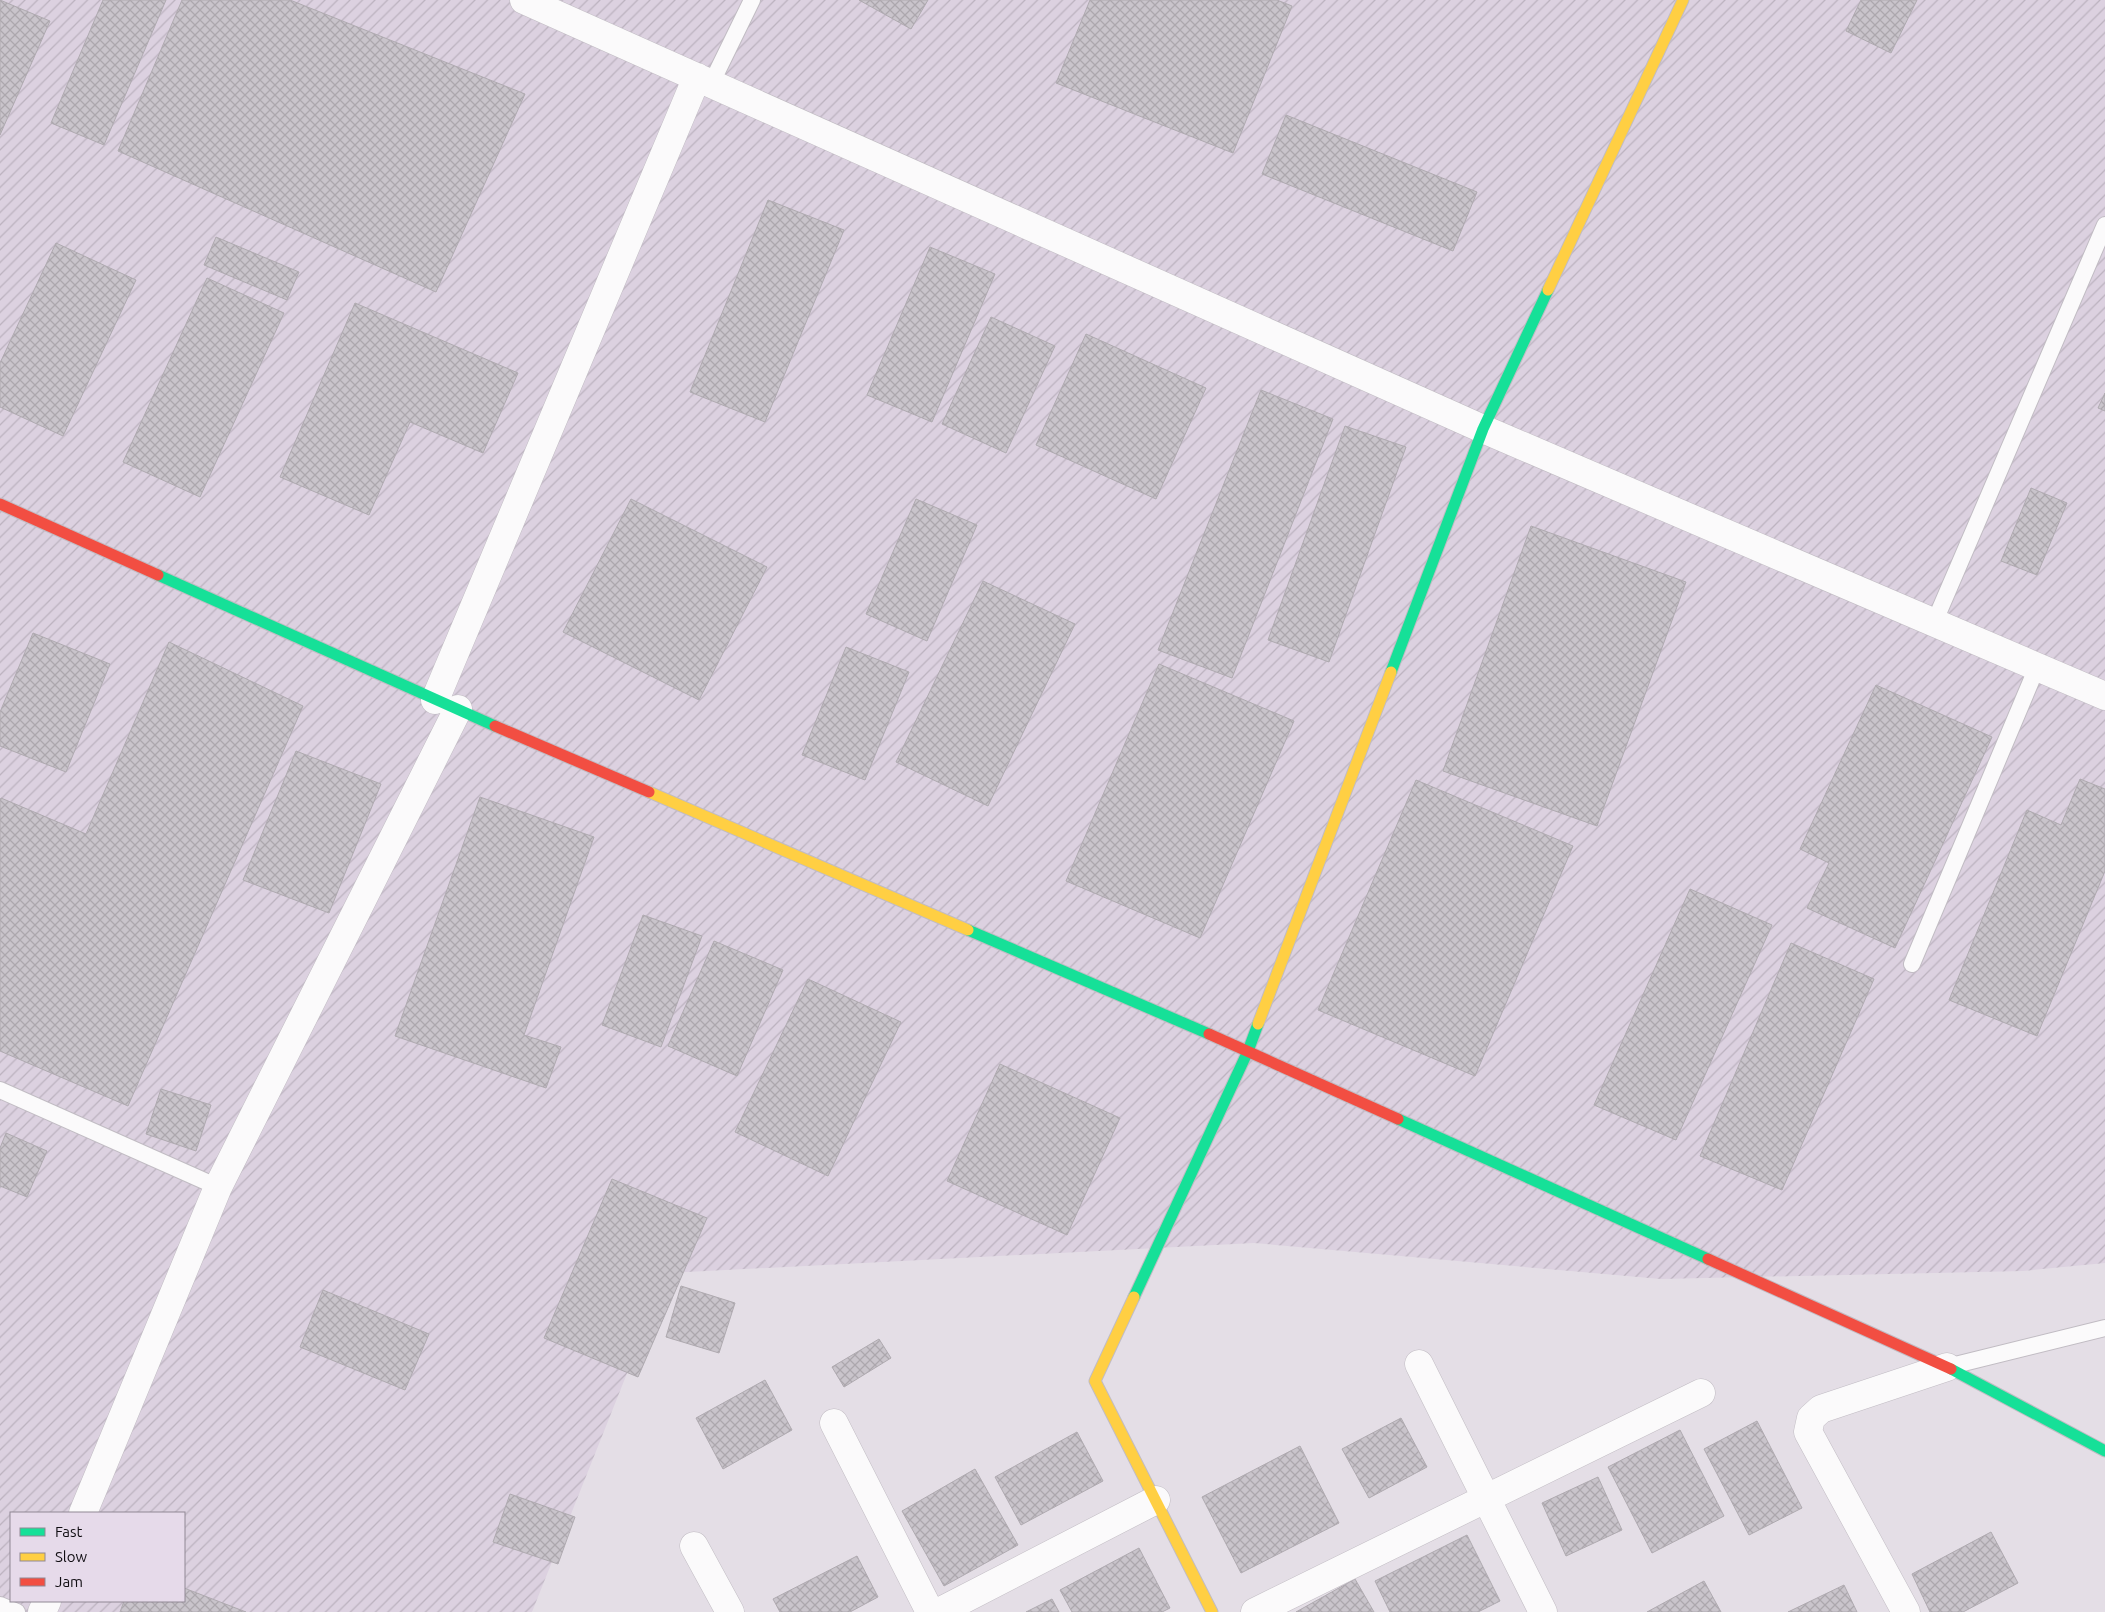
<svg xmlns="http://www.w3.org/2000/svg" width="2105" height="1612" viewBox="0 0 2105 1612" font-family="Ubuntu,sans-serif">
<defs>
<pattern id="industrial-furrows" width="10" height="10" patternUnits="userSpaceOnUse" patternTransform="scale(1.25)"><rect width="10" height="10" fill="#dcd1e0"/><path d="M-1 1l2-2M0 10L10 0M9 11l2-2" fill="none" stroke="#bcb2bf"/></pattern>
<pattern id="building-cross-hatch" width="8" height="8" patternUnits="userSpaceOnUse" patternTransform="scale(1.25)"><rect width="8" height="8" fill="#c9c4cb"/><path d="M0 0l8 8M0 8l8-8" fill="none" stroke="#aca7ad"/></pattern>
</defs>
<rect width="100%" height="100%" fill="#e4dee6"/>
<path fill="url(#industrial-furrows)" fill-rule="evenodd" d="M0,0h2105v1263l-82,8 -362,8 -407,-36 -587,30 -135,339h-532zM11,1513h173v88h-173z"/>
<path fill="url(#building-cross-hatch)" stroke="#afaab0" d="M0,0l50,21 -50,114z
M103,0h63l-62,145 -53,-22z
M182,0h108l235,94 -89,198 -318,-141z
M859,0h69l-17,29z
M1090,0h187l15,6 -59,147 -177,-70z
M1861,0h56l-26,53 -45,-22z
M1286,115l191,77 -24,59 -191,-77z
M768,200l76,30 -79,192 -75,-30z
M216,237l83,35 -12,28 -83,-35z
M56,243l80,37 -73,156 -63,-29v-44z
M930,247l65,27 -63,148 -65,-27z
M207,278l77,35 -84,184 -77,-35z
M355,303l163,70 -35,80 -73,-31 -41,93 -89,-38z
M991,317l64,29 -49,107 -64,-29z
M1086,334l120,54 -50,111 -120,-54z
M1261,390l72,29 -101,259 -74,-28z
M2105,393v18l-7,-3z
M1345,426l61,21 -77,215 -61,-22z
M2031,488l36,15 -30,72 -36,-14z
M631,499l136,68 -68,133 -136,-68z
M916,499l61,26 -50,116 -61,-27z
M1531,526l155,56 -89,244 -154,-55z
M983,581l92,43 -87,182 -92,-44z
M33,633l77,31 -44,108 -66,-26v-34z
M169,642l134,64 -175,400 -128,-55v-251l1,-2 85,36z
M846,647l63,25 -44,108 -63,-25z
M1159,664l135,57 -94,217 -134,-57z
M1876,685l116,52 -97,211 -88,-40 22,-45 -29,-14z
M296,751l85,33 -52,129 -86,-33z
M2080,779l25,10v82l-68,165 -88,-36 78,-190 34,15z
M1416,780l157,66 -98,230 -157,-66z
M480,797l114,40 -70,198 37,12 -15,41 -151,-52z
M1690,889l82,36 -96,215 -82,-35z
M643,915l59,21 -41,111 -59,-22z
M714,941l69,29 -46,106 -69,-30z
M1791,943l83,36 -92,211 -82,-34z
M808,979l93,43 -73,154 -93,-44z
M1000,1064l120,54 -53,117 -120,-54z
M161,1089l50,16 -15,46 -50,-17z
M6,1133l41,18 -20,46 -27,-11v-38z
M612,1179l95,39 -69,159 -94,-39z
M681,1286l54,17 -16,50 -53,-16z
M323,1290l106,44 -24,56 -105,-43z
M879,1339l12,19 -47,29 -12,-20z
M765,1380l27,50 -69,39 -27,-51z
M1401,1418l26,49 -58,31 -27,-49z
M1757,1421l45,87 -53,27 -45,-86z
M1680,1430l44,86 -72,37 -44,-86z
M1077,1432l26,49 -82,44 -26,-48z
M1300,1446l39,77 -98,50 -39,-76z
M975,1469l43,76 -74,41 -42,-75z
M1598,1477l24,53 -56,26 -24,-53z
M510,1494l65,23 -17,47 -65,-22z
M1991,1532l27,51 -55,29h-33l-18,-38z
M1467,1535l33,66 -22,11h-88l-15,-31z
M1139,1548l31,60 -8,4h-90l-12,-22z
M857,1556l21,41 -28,15h-70l-7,-13z
M1355,1579l19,33h-78z
M1704,1581l17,31h-74z
M1844,1585l13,27h-69z
M184,1588l62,24h-126l4,-11h60z
M1052,1599l7,13h-33z"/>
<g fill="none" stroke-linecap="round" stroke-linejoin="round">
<g stroke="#c1bcc3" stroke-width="18">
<path id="lane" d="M711,84l41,-84
M1934,623l171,-398
M1912,964l125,-297
M0,1090l218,97
M1947,1367l158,-39
M0,1605l17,7"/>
</g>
<g stroke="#c1bcc3" stroke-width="29">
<path id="street" d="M524,0l959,429 622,267
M435,700l262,-623
M1419,1364l124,248
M834,1423l96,189
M83,1513l135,-326 240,-478
M694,1546l36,66
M42,1612l5,-11
M939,1612l217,-112
M1255,1612l446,-219
M1906,1612l-98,-180 3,-14 10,-9 126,-42"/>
</g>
<g stroke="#c1bcc3" stroke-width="13">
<path id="fast" d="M158,575l337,151
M1391,672l92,-243 65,-139
M968,930l241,104
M1398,1119l310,140
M1134,1297l114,-246 10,-27
M1951,1369l154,82"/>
</g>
<g stroke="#c1bcc3" stroke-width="13">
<path id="slow" d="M1548,290l135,-290
M649,792l319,138
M1258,1024l133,-352
M1134,1297l-39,84 117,231"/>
</g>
<g stroke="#c1bcc3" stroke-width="13">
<path id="jam" d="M0,504l158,71
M495,726l154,66
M1209,1034l189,85
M1708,1259l243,110"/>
</g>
<use href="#lane" stroke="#fbfafb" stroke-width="16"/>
<use href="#street" stroke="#fbfafb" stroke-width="28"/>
<use href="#fast" stroke="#16e098" stroke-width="11"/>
<use href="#slow" stroke="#ffcf43" stroke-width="11"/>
<use href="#jam" stroke="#f24e42" stroke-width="11"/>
</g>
<rect x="10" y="1512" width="175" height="90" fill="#e6daea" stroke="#908894"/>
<rect x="20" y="1528" width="25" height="8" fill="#16e098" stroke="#908894"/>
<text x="55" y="1537" font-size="15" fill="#100d12">Fast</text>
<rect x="20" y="1553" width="25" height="8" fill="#ffcf43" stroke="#908894"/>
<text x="55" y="1562" font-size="15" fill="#100d12">Slow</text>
<rect x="20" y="1578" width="25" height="8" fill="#f24e42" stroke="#908894"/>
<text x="55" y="1587" font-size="15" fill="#100d12">Jam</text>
</svg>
